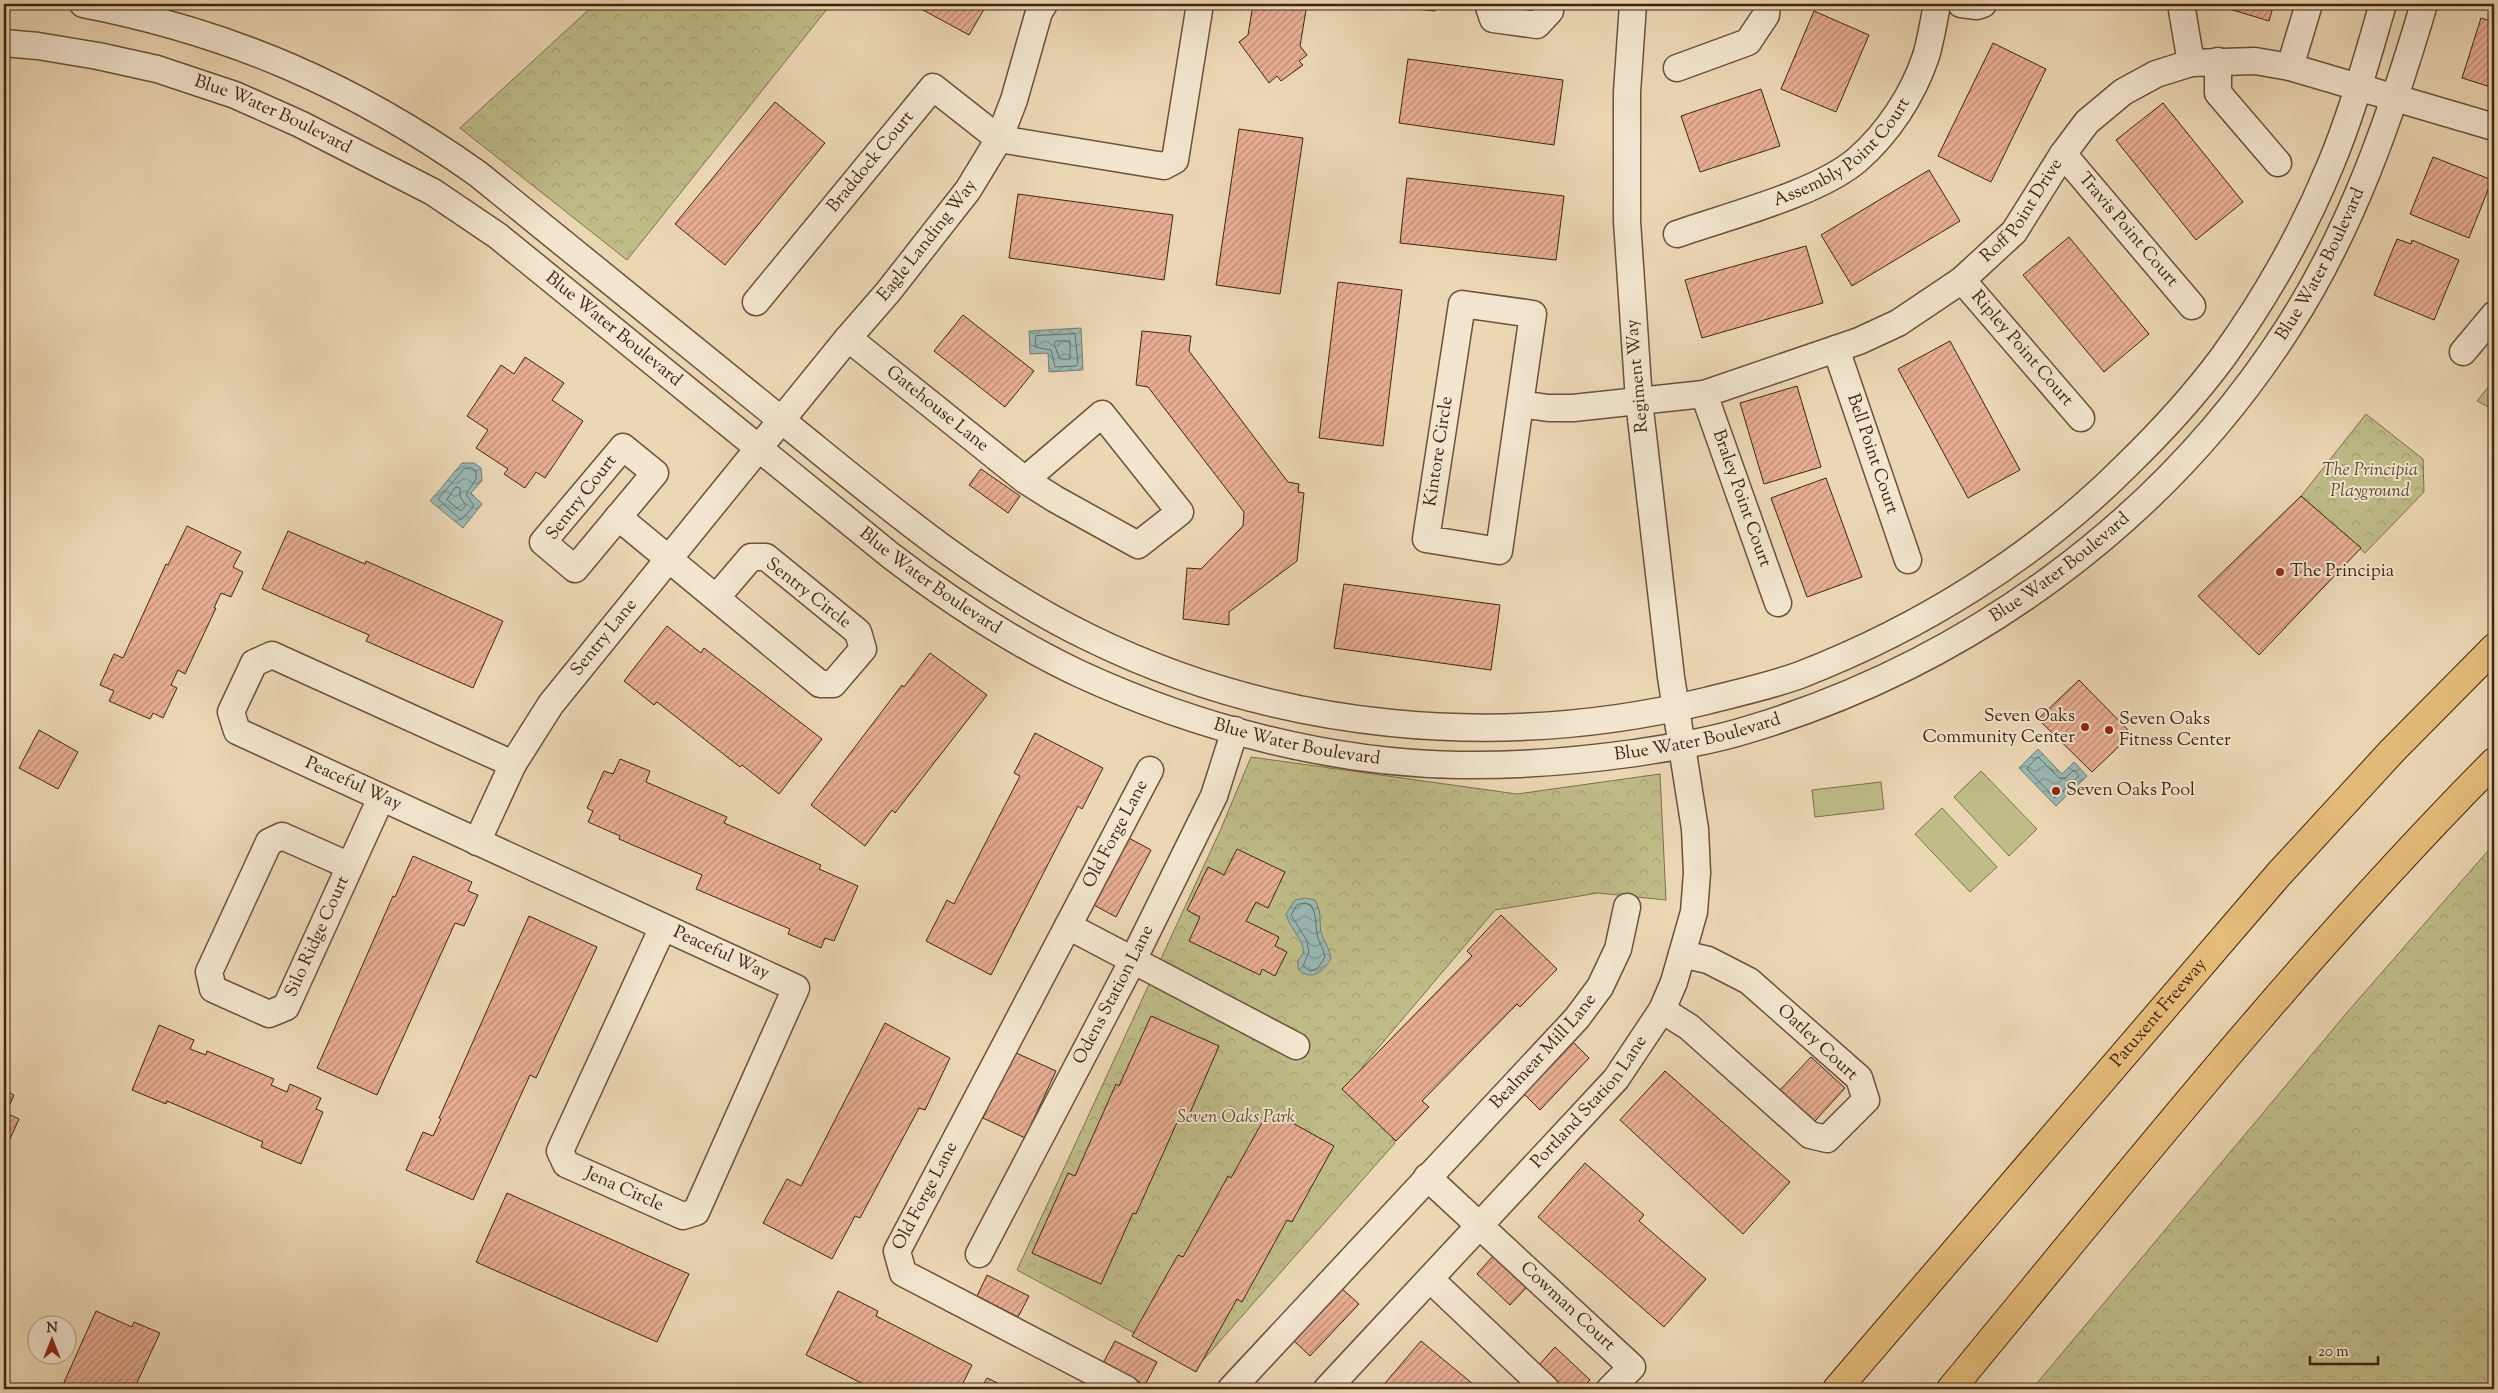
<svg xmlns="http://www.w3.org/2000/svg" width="2498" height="1393" viewBox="0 0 2498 1393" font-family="'Sorts Mill Goudy',serif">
<defs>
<pattern id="forest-crowns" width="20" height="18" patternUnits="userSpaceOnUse" patternTransform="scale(1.25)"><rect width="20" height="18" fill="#bfbc88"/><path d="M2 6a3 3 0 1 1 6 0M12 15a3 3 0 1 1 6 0" fill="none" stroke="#a5a174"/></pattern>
<pattern id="water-waves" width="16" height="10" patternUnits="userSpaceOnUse" patternTransform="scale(1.25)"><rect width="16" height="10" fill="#9ab8b5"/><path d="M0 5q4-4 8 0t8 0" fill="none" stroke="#7f9592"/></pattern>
<pattern id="building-hatch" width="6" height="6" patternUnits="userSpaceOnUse" patternTransform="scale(1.25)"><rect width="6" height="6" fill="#e8ae93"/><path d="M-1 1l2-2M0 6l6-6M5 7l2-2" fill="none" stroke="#bd8d77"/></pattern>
</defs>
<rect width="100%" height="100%" fill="#ecd7b5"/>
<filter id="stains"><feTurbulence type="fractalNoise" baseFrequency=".004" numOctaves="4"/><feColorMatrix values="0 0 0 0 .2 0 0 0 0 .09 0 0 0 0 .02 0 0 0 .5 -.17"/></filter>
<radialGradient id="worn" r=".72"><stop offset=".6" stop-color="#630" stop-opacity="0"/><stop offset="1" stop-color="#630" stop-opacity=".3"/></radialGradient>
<path fill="url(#forest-crowns)" stroke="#7f704c" d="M595,4h236l-204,256 -167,-132z
M2494,380v30l-17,-9z
M2366,414l57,45 1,33 -59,61 -64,-57z
M1251,757l266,37 143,-20 6,126 -68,-7 -103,17 -133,157 33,76 -198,224 -180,-97 203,-439z
M2494,844v545h-462l318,-380z"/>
<path fill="#bfbc88" stroke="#7f704c" d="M1981,771l56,58 -28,27 -55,-59z
M1881,782l3,27 -69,8 -3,-27z
M1942,808l55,59 -27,25 -55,-58z"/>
<path fill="url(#water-waves)" stroke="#767d73" d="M1081,328l2,42 -34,2 -1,-19 -18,1 -1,-23z
M462,463h12l7,5 1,13 -11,12 11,11 -19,24 -33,-27z
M2038,749l24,25 12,-12 13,14 -31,30 -37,-38z
M1305,898l10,2c7,13 4,18 6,32 2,8 8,15 10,26 -7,14 -20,24 -33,11v-8l6,-9c-2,-15 -14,-23 -18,-38l9,-14z"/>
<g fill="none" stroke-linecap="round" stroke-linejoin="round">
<path stroke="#6c6e62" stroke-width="1" d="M1075,334l3,29 -2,3 -21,1 -4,-17 -16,-3 1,-11z
M1056,341h14v18h-10l-6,-15z
M472,468l4,3v8l-10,15 8,12 -13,14 -23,-21 26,-30z
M456,487l4,1v9l6,8 -5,6 -14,-11z
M2038,757l21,21h6l9,-8 5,6 -24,22 -28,-29z
M1305,903l6,2c6,10 4,18 6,29 1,8 7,14 8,23l-7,11 -8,3 -7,-5 6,-14 -2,-11 -16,-26 6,-10z"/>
</g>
<path fill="url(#building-hatch)" stroke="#3f2510" d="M912,4h75l-18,31z
M1253,4h54l-7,42 7,9 -8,6 4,4 -22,16 -4,-5 -8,7 -30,-41 9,-7z
M1370,4h66l-1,7z
M2213,4h61l-5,17z
M1814,11l55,24 -33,77 -55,-23z
M2481,18l13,4v66l-32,-10z
M1993,43l53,26 -55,113 -53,-26z
M1408,59l155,21 -9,65 -155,-22z
M1761,89l19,57 -80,26 -19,-56z
M775,102l50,41 -100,122 -50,-41z
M2163,103l80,99 -47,38 -80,-100z
M1239,129l64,9 -23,156 -64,-9z
M2433,157l59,23 -23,58 -59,-24z
M1929,170l31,51 -108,65 -31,-51z
M1407,178l157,18 -8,64 -156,-17z
M1018,194l155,21 -9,65 -155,-22z
M2069,237l80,97 -45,38 -81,-97z
M2397,239l14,5 1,-4 47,20 -25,60 -60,-25z
M1806,246l17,57 -121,35 -17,-58z
M1338,282l64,8 -19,156 -64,-8z
M963,315l71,56 -29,36 -71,-56z
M1142,331l49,5 -2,15 99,131 11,2 -1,8 6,1 -7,68 -68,51v13l-46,-6 4,-51 14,1 42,-43 1,-14 -96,-125 -12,-2z
M1950,341l70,129 -52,28 -70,-129z
M525,357l39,26 -12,17 31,21 -38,57 -9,-6 -11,16 -21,-14 4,-5 -32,-21 12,-18 -21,-14 34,-51 13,9z
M1797,386l24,81 -57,17 -24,-81z
M981,469l39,27 -12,17 -39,-28z
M1826,478l36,99 -55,20 -36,-99z
M2301,496l60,52 -102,107 -61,-59z
M187,526l54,26 -8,15 10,5 -12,25 -10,-4 -7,15h2l-31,66 -7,-4 -7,15 6,3 -14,30 -10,-5 -3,6 -41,-18 5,-10 -14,-6 14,-31 9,4 43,-94 2,1z
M288,531l77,33 1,-3 137,60 -30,67 -107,-47 3,-6 -107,-46z
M1344,584l156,21 -9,65 -157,-22z
M667,626l34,27 3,-5 118,91 -43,55 -37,-29 -2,2 -83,-65 -3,3 -30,-24z
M930,653l57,42 -92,118 -3,-3 -27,36 -54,-41 91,-120 2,2z
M2079,680l53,54 -40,38 -54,-53z
M39,730l39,22 -20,37 -39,-21z
M1035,733l68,35 -21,41 -4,-3 -87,169 -65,-34 21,-41 7,4 66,-128 -6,-3z
M620,759l30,12 -4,11 81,35 -3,6 97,42 -2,4 39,17 -24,55 -9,-3 -4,10 -33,-14 2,-5 -94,-40 6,-14 -83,-36 1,-3 -32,-14 5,-11 -6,-3 17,-37 9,3z
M1127,837l24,13 -35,67 -24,-13z
M1237,849l48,23 -17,36 -12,-6 -10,19 33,16 -4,9 12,6 -12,24 -13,-7 -2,6 -71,-34 11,-24 -13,-7 21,-43 16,8z
M413,856l59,26 -4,9 10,4 -14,31 -9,-3 -78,172 -60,-27 76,-172 2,1z
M1501,915l56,54 -37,38 -3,-3 -95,97 7,6 -33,34 -54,-52 130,-133 -5,-5z
M529,916l68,31 -61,131 -6,-3 -57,125 -67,-30 17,-38 10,4 8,-17 -2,-1z
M1151,1016l68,30 -33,76 -7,-4 -43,96 -3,-1 -32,71 -69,-31 36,-80 7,3 41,-92 3,2z
M885,1023l65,35 -25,52 -6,-2 -59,110 -5,-2 -23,43 -69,-36 24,-44 14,7z
M159,1025l35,15 -4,9 16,6 1,-4 67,28 -3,6 16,7 3,-8 31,14 -5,11 7,3 -22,52 -40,-17 2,-5 -96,-41 -1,3 -34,-14z
M1571,1040l18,18 -49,52 -18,-18z
M1014,1052l42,19 -31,67 -42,-20z
M1811,1057l34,31 -30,33 -35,-31z
M1665,1071l125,111 -47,52 -123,-114z
M4,1090l10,5 -8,18 13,6 -15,33z
M1269,1110l65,36 -42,76 -5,-2 -45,82 -5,-3 -41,73 -64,-36 46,-81 5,2 45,-81 3,2z
M1585,1163l59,52 -5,6 67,58 -42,48 -126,-110z
M507,1193l182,81 -32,68 -181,-80z
M1493,1256l33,32 -16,17 -33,-31z
M987,1275l42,21 -11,21 -41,-21z
M1340,1287l19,17 -49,52 -18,-17z
M838,1291l40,20 -2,5 96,49 -12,24h-87l-67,-34z
M96,1311l36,16 2,-5 26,11 -26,56h-73z
M1115,1341l42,21 -12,23 -42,-22z
M1421,1341l58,48h-99z
M1555,1347l35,33 -9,9h-16l-26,-24z
M987,1378l23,11h-29z"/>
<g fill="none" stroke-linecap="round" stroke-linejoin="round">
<g stroke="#6a5239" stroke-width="29">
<g id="minor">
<path d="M83,4c149,29 271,82 395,170 104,84 208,169 312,253 95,77 187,156 298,210 191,94 412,114 618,64 31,-8 64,-15 94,-26 121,-47 234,-117 326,-209 35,-34 68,-70 97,-109 43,-60 79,-123 107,-191 22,-52 37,-108 53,-162"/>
<path d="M1488,4l5,15 44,6 13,-14 1,-7"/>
<path d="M1961,4l16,2 6,-2"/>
<path d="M2181,4l10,59"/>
<path id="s1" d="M4,43l34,3 60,10 59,13 78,26 65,29 133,68 65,44 392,319c60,46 122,87 190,119 117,54 251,89 379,91 59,1 118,-4 176,-12 38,-6 77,-12 115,-24 219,-66 414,-208 538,-401 64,-99 103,-212 136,-324"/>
<path d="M2218,61v32l60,70"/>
<path d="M2290,67l19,-63"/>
<path d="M1677,68l71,-26 18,-27 1,-11"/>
<path id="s2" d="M2063,154l129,152"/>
<path id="s3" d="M1677,234c51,-18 140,-40 180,-74 31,-27 56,-65 69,-104 5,-17 8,-35 11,-52"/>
<path id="s4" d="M1962,280l119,138"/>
<path id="s5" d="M756,302l177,-215 66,52 165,27 11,-6 25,-156"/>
<path id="s6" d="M848,338l177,142 30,19 83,46 42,-33 -78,-98 -77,66"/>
<path id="s7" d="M1836,349l72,211"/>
<path d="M2463,352l31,-37"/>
<path id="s8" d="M1704,394l74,209"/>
<path id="s9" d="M1520,404l-21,147 -73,-12 36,-235 71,10 -13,90 28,4h25l131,-14 155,-53 39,-18 64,-43 52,-48 49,-78 24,-32 36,-30 33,-18 35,-11 64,-2 35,6 204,60"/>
<path d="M623,447l32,26 -80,96 -32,-27z"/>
<path d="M618,517l202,167h13l30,-35 -5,-17 -92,-75h-15l-35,41"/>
<path id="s10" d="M513,764l-241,-109 -18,8 -23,49 6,19 559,257 -100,224 -13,4 -117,-52 -6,-13 103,-224"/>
<path id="s11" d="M477,842l36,-78 38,-60 297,-366 40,-46 80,-102 31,-51 15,-39 25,-88 5,-8"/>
<path id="s12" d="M350,866l-68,-30 -13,6 -60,130 4,17 56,25 17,-7 95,-209"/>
<path d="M1068,926l228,120"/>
<path d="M1662,1010l27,17 121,108 17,4 39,-39 -7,-22 -110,-97 -41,-21 -26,-6"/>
<path id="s13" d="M1427,1177l205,190 -22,22"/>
<path id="s14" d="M979,1254l154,-294 81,-164 21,-66"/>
<path d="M1430,1279l116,110"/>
<path id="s15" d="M1126,1389l-223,-116 -6,-22 253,-481"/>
<path id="s16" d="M1231,1389l346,-371 23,-31 18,-38 9,-42"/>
<path id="s17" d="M1327,1389l289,-310 46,-69 12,-28 20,-70 3,-39 -2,-44 -24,-152 -32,-276 -12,-180v-129l6,-88"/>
</g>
</g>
<g stroke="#3f2510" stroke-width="30">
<g id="highway">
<path id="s18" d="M1837,1389l441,-514 115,-125 101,-102"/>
<path d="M1951,1389c176,-213 349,-431 543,-627"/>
</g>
</g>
<use href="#minor" stroke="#f3e5cf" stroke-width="26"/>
<use href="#highway" stroke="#e6bc7a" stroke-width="28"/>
</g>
<g fill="#8f2418" stroke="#f3e5cf" stroke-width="2">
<circle cx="2280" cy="572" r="5"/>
<circle cx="2085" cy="727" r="5"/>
<circle cx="2109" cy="730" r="5"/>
<circle cx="2056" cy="791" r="5"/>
</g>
<g text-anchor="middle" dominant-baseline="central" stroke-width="4" stroke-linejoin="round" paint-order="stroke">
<g font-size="18" fill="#3f2510" stroke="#f3e5cf">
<text stroke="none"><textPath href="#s1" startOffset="280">Blue Water Boulevard</textPath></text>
<text stroke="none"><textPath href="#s3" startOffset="188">Assembly Point Court</textPath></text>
<text stroke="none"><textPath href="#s5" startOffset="181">Braddock Court</textPath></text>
<text stroke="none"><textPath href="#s9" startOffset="1184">Roff Point Drive</textPath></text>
<text stroke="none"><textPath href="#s2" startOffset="100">Travis Point Court</textPath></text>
<text stroke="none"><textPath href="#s11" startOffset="754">Eagle Landing Way</textPath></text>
<text stroke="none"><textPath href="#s1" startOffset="2710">Blue Water Boulevard</textPath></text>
<text stroke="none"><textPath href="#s1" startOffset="685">Blue Water Boulevard</textPath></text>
<text stroke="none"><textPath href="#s4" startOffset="91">Ripley Point Court</textPath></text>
<text transform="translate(1638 376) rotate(-95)">Regiment Way</text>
<text stroke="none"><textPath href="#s6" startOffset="114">Gatehouse Lane</textPath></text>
<text stroke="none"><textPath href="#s9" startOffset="311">Kintore Circle</textPath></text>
<text stroke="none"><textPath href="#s7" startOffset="111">Bell Point Court</textPath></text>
<text transform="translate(582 498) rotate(-52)">Sentry Court</text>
<text stroke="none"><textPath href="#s8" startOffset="111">Braley Point Court</textPath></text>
<text stroke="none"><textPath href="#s1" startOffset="2305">Blue Water Boulevard</textPath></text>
<text stroke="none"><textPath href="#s1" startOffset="1090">Blue Water Boulevard</textPath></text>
<text transform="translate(808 594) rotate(38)">Sentry Circle</text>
<text stroke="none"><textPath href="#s11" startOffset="242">Sentry Lane</textPath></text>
<text stroke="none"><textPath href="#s1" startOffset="1900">Blue Water Boulevard</textPath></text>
<text stroke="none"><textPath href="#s1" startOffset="1495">Blue Water Boulevard</textPath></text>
<text stroke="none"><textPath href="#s10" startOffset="486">Peaceful Way</textPath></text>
<text stroke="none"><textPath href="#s15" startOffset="745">Old Forge Lane</textPath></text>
<text stroke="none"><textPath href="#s12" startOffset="406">Silo Ridge Court</textPath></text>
<text stroke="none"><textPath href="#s10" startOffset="891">Peaceful Way</textPath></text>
<text stroke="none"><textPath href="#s14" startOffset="292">Odens Station Lane</textPath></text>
<text stroke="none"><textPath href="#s18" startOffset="495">Patuxent Freeway</textPath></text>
<text transform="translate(1817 1043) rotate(43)">Oatley Court</text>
<text stroke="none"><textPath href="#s16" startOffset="460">Bealmear Mill Lane</textPath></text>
<text stroke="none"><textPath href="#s17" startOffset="389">Portland Station Lane</textPath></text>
<text transform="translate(624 1190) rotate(24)">Jena Circle</text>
<text stroke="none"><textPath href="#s15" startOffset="336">Old Forge Lane</textPath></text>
<text stroke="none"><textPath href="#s13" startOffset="191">Cowman Court</textPath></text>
</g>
<g font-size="18" font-style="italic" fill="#5f4b2e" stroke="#f3e5cf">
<text x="2370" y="471">The Principia<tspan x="2370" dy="21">Playground</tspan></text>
<text x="1236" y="1118">Seven Oaks Park</text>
</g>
<g font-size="18" fill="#3f2510" stroke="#f3e5cf" text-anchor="start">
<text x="2290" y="572">The Principia</text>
<text x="2075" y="717" text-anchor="end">Seven Oaks<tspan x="2075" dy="21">Community Center</tspan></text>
<text x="2119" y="720">Seven Oaks<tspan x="2119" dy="21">Fitness Center</tspan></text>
<text x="2066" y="791">Seven Oaks Pool</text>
</g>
</g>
<rect width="2498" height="1393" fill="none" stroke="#ecd7b5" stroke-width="20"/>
<rect x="5" y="5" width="2488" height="1383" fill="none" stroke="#3f2510" stroke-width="2.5"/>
<rect x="10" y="10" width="2478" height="1373" fill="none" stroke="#3f2510"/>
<g transform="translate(52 1340)"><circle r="24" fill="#f3e5cf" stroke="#ab9883"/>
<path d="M0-4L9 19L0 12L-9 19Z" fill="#8f2418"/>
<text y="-8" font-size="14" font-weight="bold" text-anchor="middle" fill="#3f2510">N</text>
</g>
<path d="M2310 1356v8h68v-8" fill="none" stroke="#3f2510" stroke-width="2.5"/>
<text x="2318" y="1356" font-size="15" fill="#3f2510" stroke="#f3e5cf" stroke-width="4" paint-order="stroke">20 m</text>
<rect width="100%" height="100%" filter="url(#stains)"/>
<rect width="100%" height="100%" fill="url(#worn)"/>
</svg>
